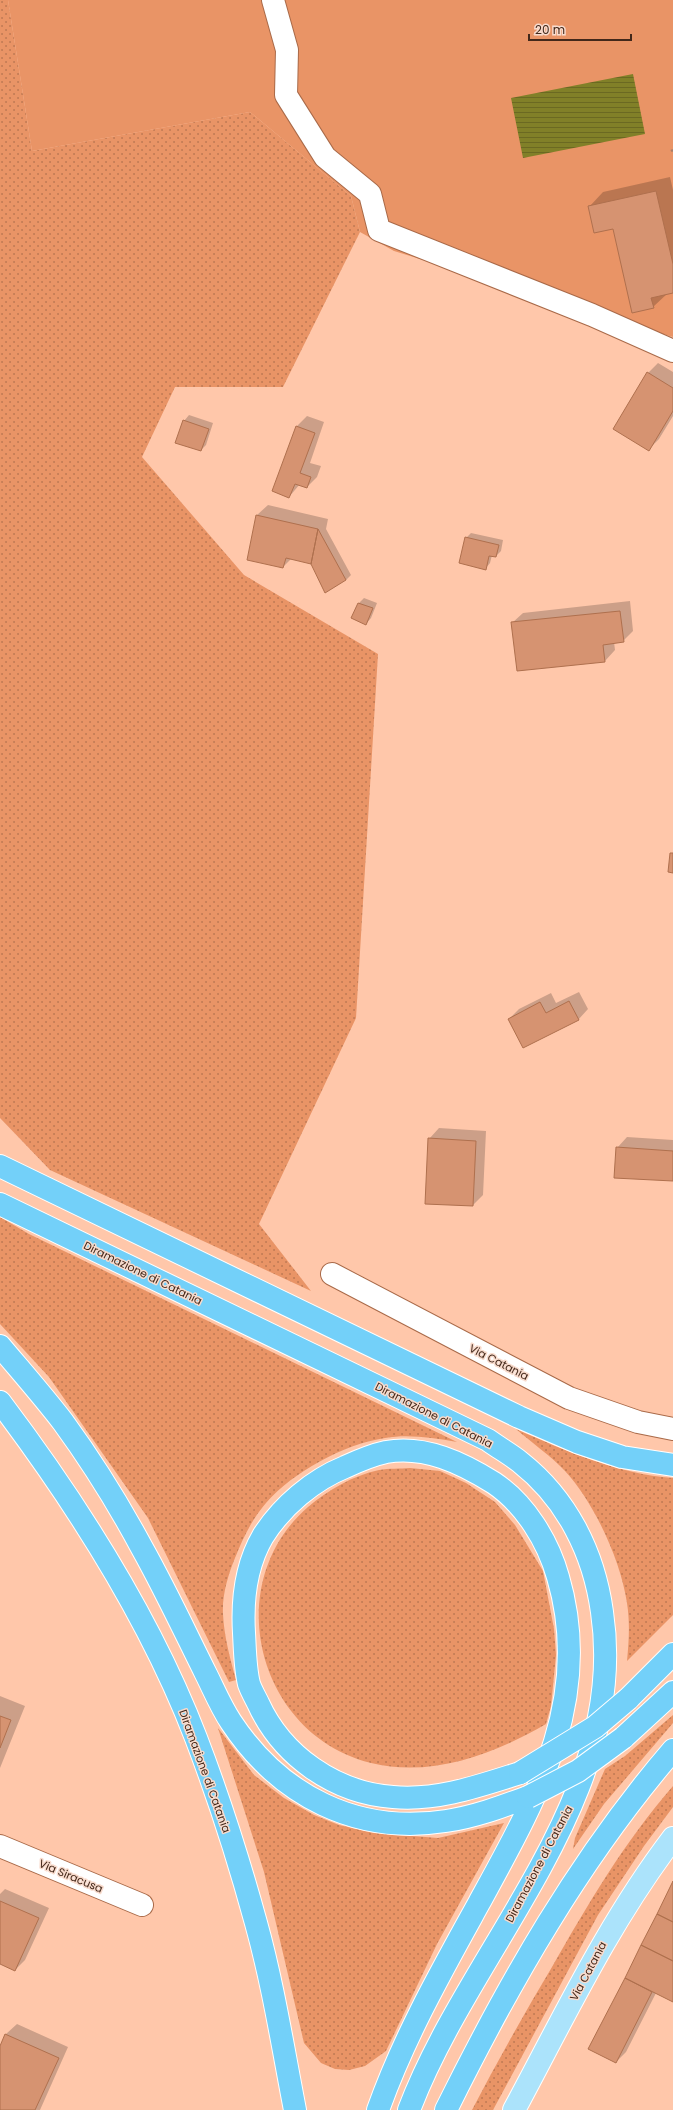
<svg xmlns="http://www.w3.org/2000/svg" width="673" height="2110" viewBox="0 0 673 2110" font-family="Poppins,sans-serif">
<defs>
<pattern id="grass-dots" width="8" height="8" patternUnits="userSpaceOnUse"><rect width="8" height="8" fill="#e99466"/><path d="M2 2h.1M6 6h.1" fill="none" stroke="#be7953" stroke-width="1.8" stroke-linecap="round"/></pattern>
<pattern id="water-rules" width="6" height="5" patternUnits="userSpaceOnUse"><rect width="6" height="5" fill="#818028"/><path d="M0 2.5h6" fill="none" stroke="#6b6922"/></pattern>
</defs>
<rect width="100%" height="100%" fill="#ffc7aa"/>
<path fill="url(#grass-dots)" d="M0,0h8l24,151 218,-39 101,84 9,36 -77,155h-108l-33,70 102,118 134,79 -22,364 -97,206 52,67 -261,-121 -50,-52z
M0,1217l29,17 428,208c-24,-4 -48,-8 -72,-4 -41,6 -92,34 -119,65 -14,16 -23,35 -31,55 -7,17 -13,37 -12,56 1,22 7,44 13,66l-7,2 -81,-164 -99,-141 -49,-53z
M516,1429c50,22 102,45 157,49v137l-46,46c2,-20 3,-39 0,-58 -6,-42 -33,-101 -62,-132 -14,-15 -33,-28 -49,-42z
M410,1468l30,3 26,12 29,19 20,23 28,46 11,58 2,26 -5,51 -5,18c-52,30 -114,54 -175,39 -114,-28 -152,-179 -63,-256 20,-17 44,-31 71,-37 10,-2 21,-1 31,-2z
M673,1715v8l-69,81 -31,45 2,-11 30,-69 20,-13z
M218,1728l36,47 30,23 30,17 25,10 35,8 64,5 66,-15 -67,121 -51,107 -21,15 -16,4 -14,-1 -14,-6 -17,-20 -40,-171z
M673,1786v21l-29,39 -46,69 -105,195h-21c25,-48 52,-96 80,-143 36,-63 73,-126 121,-181z"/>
<path fill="#e99466" d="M8,0h665v337l-279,-86 -34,-19 -9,-36 -101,-84 -218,39z"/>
<path fill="url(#water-rules)" d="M633,74l12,60 -122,24 -12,-60z"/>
<path fill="#0003" d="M670,177l3,13v102l-5,1 -15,14 -39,-79 -25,-21 14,-15z
M658,363l15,9v44l-14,23 -10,10 -1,-76z
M189,415l24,8 -7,22 -5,5 -17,-29z
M307,416l17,6 -14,41 11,3 -4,11 -10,10 -7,-3 -11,13 -16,-6 24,-65z
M268,505l60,14 -2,10 25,46 -5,5 -35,-17 -20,-4 -8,8 -35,-8 9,-44z
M471,533l32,7 -2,11 -5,5 -4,-1 -2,8 -5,6 -19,-31z
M364,598l13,5 -6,15 -5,6 -14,-6 7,-15z
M630,601l3,30 -10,10 -9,1 1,8 -10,11 -93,-38 11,-10z
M579,992l9,17 -10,11 -69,-1 10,-10 32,-16 5,10z
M439,1128l47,3 -3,64 -10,10 -44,-66z
M627,1137l46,3v40l-56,-32z
M0,1696l25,10 -25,62z
M673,1883v118l-17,-8 -30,59 -10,10 -26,-13z
M5,1889l44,19 -24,52 -10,10 -15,-7v-69z
M17,2024l51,23 -28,63 -40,-1v-61l6,-14z"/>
<path fill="#d69371" stroke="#af704e" d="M656,191l17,73v29l-22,5 3,10 -22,5 -19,-84 -19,4 -6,-27z
M647,372l26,16v23l-24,40 -36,-22z
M183,420l26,9 -8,22 -26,-8z
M296,426l19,7 -15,40 11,4 -4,11 -12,-4 -6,14 -17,-7z
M256,515l62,14 -7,35 -25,-6 -3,10 -36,-8z
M318,529l28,51 -21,13 -14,-29z
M465,537l34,8 -3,12 -7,-1 -3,14 -27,-7z
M358,603l15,5 -7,17 -15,-7z
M620,611l4,31 -21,3 2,17 -88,9 -6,-49z
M670,853h3v20l-5,-1z
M569,1001l10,19 -56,28 -15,-29 32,-17 6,11z
M428,1138l48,3 -3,65 -48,-2z
M616,1147l57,4v30l-59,-3z
M0,1716l11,4 -11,28z
M673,1881v41l-16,-8z
M0,1901l39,17 -24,53 -15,-7z
M657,1914l16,8v39l-32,-16z
M641,1945l32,16v41l-48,-24z
M625,1978l27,14 -36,71 -28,-14z
M5,2034l54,24 -24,52h-35v-64z"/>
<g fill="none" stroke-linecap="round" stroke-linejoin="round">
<g stroke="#a96a49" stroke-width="24">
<path id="minor" d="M273,0l14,50 -1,45 39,62 45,37 9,36 213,85 81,36
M332,1274l237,124 69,24 35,7
M0,1846l142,59"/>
</g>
<g stroke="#fff" stroke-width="24">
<path id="major" d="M514,2110c50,-93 95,-188 159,-272"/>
</g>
<g stroke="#fff" stroke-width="24">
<path id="highway" d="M0,1166l519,251 58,25 45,15 51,8
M0,1204l488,236c11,8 22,14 32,22 47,37 74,91 82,150 28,187 -131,334 -193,498
M0,1346c21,25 43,50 63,76 27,37 57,85 79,126 23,41 43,84 64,126 8,16 15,33 25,48 49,74 126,113 215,99 28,-4 55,-14 82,-24
M0,1402c77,102 150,216 196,336 23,60 43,123 60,185 17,61 27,125 39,187
M628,1699l45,-45
M623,1738l50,-46
M378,2110c26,-73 64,-140 101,-207 57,-104 115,-204 79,-326 -10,-36 -33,-73 -64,-94 -32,-20 -69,-38 -108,-31 -14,3 -28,9 -41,15 -32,13 -63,39 -82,69 -17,29 -21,64 -19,97 1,17 1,35 5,51 2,6 6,13 9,19 24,53 77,90 135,94 44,4 86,-11 127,-24
M446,2110c63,-127 134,-252 227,-360"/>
</g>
<path stroke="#a97e68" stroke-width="2.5" stroke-dasharray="3 2" stroke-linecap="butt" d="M671,151l2,-1"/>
<use href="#minor" stroke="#fff" stroke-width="22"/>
<use href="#major" stroke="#abe3fb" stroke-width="22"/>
<use href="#highway" stroke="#73d0f9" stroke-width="22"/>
<g stroke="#fff" stroke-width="24" stroke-linecap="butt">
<path id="highway-bridge" d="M520,1773l75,-46 33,-28
M528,1797l50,-26 45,-33"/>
</g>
<use href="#highway-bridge" stroke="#73d0f9" stroke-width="22"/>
</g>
<g text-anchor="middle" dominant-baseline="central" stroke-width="3" stroke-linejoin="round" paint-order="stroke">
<g font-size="11" fill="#43281a" stroke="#f8dbcd">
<text transform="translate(143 1273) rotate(26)">Diramazione di Catania</text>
<text transform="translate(499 1362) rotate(27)">Via Catania</text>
<text transform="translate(434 1415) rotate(27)">Diramazione di Catania</text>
<text transform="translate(205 1771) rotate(70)">Diramazione di Catania</text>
<text transform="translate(539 1864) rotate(-62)">Diramazione di Catania</text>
<text transform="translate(71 1876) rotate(23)">Via Siracusa</text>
<text transform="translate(588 1971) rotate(-62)">Via Catania</text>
</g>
</g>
<path d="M529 34v6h102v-6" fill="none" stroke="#43281a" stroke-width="2"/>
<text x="535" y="34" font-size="12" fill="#43281a" stroke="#f8dbcd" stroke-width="3" paint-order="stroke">20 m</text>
</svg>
